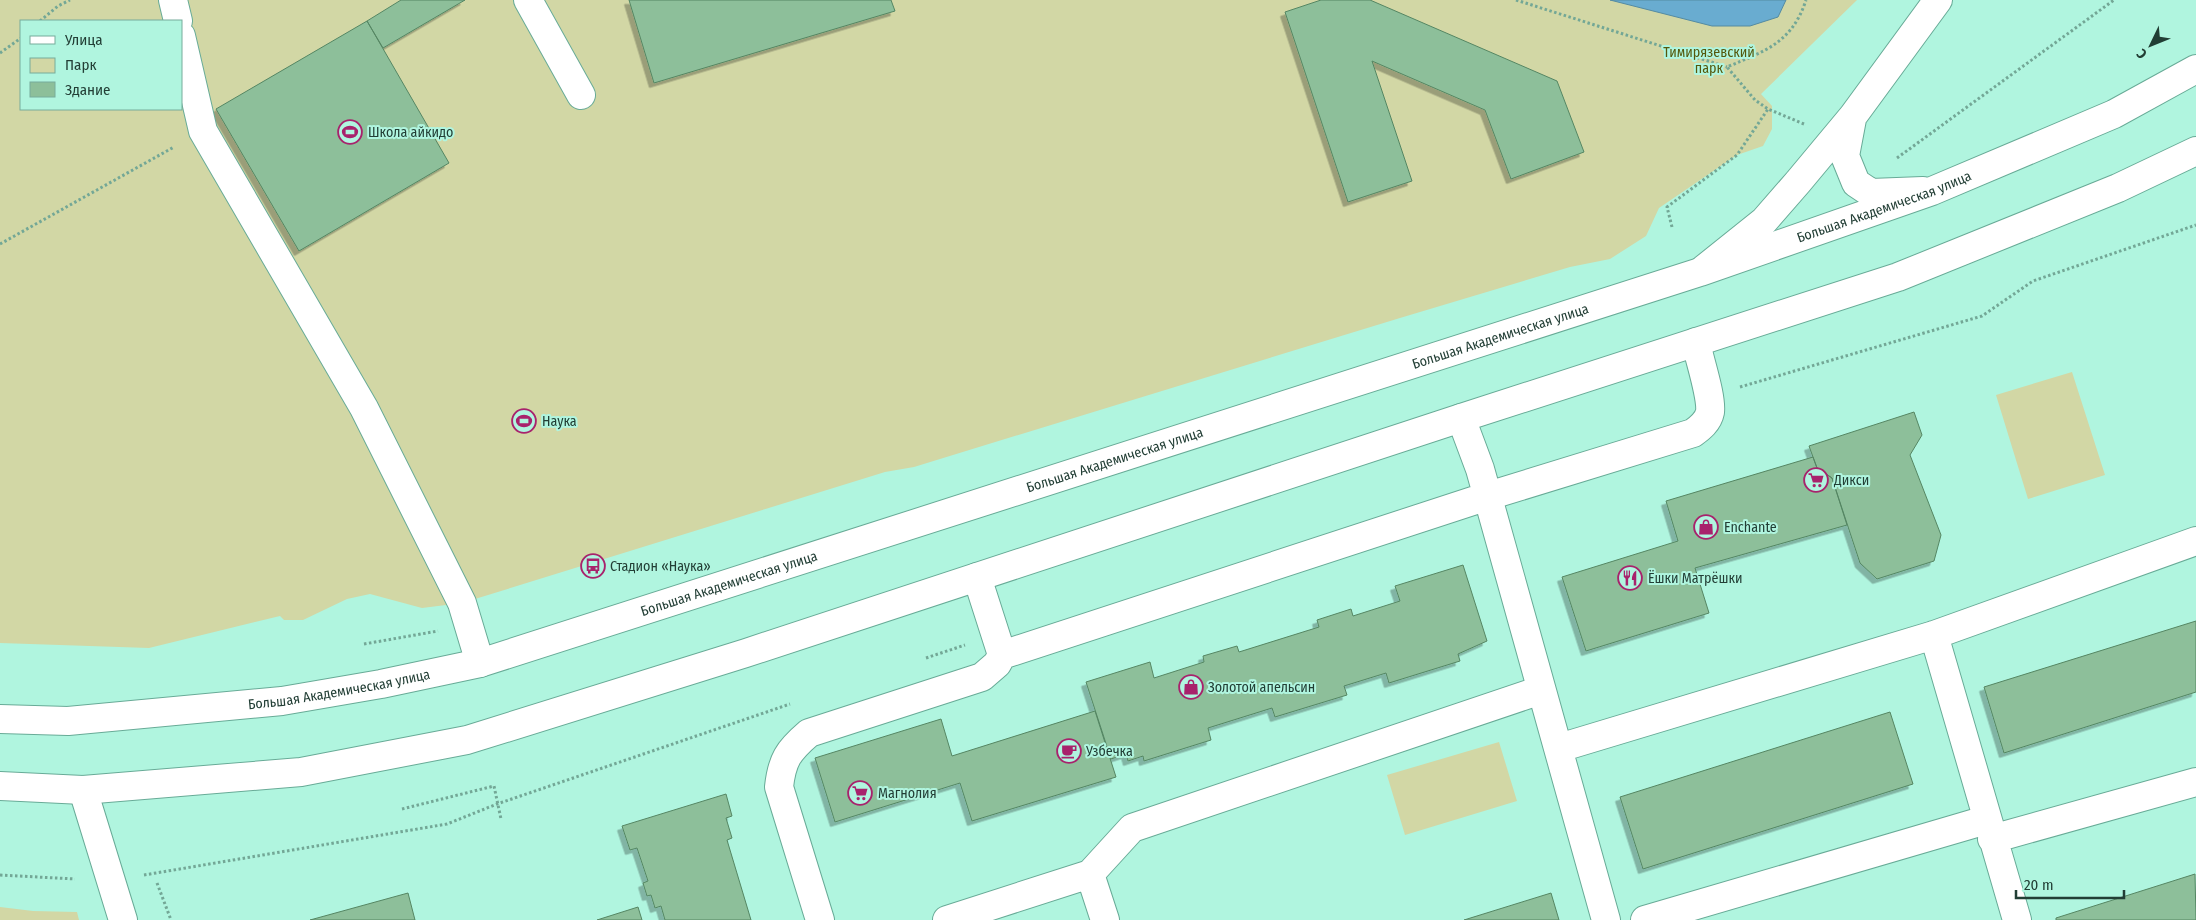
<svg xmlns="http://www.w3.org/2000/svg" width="2196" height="920" viewBox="0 0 2196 920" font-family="'Fira Sans Condensed',sans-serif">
<defs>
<filter id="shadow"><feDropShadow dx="-4.5" dy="4.5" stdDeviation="0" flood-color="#0004"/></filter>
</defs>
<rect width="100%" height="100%" fill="#b0f5df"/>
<path fill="#d2d7a5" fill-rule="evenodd" d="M0,0h1857l-96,94 11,12v23l-9,17 -26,9 -78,53 -13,28 -36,23 -40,8 -170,51 -486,149 -29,5 -423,131 -40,5 -52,-14 -23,5 -44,21h-19l-4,-4 -131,32 -149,-5zM21,21h160v88h-160z
M2072,372l33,103 -77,24 -32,-104z
M1499,742l18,59 -112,34 -18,-60z
M0,907l33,4 44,1 2,8h-79z"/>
<path fill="#69acd0" stroke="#548ba2" d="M1610,0h176l-8,17 -28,9h-38z"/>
<path fill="#8dbf9a" stroke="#558663" filter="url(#shadow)" d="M401,0h64l-82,48 -16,-27z
M629,0h262l4,11 -241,72z
M1321,0h49l187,81 27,71 -73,27 -26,-69 -113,-49 40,120 -64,21 -63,-190z
M367,21l82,142 -150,88 -83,-142z
M1914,412l8,23 -12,20 31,80 -7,26 -57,18 -17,-16 -28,-85 -15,-10 -8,-22z
M1813,457l4,11 15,10 15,47 -152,43 14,45 -123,38 -24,-74 116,-36 -12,-40z
M1463,565l24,76 -29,13 2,7 -71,22 -3,-10 -42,13 3,9 -72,22 -3,-9 -64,20 3,12 -67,21 -1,-5 -15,5 -2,-7 -15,5 -25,-77 64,-20 4,16 50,-16 -1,-6 34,-10 2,6 80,-25 -2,-7 34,-11 2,7 47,-15 -5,-15z
M2196,621v71l-192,61 -20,-66z
M1095,711l21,66 -144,44 -12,-38 -125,39 -20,-64 126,-39 11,37z
M1890,712l23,72 -270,85 -23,-72z
M726,794l6,22 -6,2 6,20 -5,2 24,80h-86l-4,-14 -6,2 -4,-13 -4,1 -4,-13 5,-2 -11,-33 -7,2 -8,-24z
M2195,874l1,46h-140v-2z
M408,893l7,27h-105z
M1551,893l8,27h-95z
M638,907l4,13h-45z"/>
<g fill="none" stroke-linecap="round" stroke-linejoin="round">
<g stroke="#68ab97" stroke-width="30">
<path id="minor" d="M173,0l5,21
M528,0l53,95
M181,36l22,95 161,277 98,195 18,60
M1852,119l-7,37 11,27 15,10 52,-2
M1704,269l60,-48 34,-39 55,-66 85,-116
M1461,418l19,51 126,451
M1934,635l83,285
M1002,655l486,-159 205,-63c7,-5 15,-11 17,-21 2,-16 -11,-53 -14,-70
M1559,748l375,-113 262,-94
M83,790l40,130
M1992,839l204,-57
M1090,874l42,-46 409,-138
M820,920l-41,-133c3,-27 9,-36 30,-54l173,-56 15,-13 5,-9 -25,-78
M947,920l143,-46 15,46
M1645,920l341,-100"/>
</g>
<g stroke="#68ab97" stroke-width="30">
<g id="major">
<path id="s1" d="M0,719l68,2 214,-20 99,-17 99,-21 1220,-391 232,-81 182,-77 82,-45"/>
<path d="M0,786l83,4 218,-18 166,-32 279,-87 715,-235 437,-141 220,-89 78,-37"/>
</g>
</g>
<path stroke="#73a796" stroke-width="3" stroke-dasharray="2.5 2.5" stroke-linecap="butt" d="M1516,0l211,67
M40,21l18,-15 12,-6
M0,53l21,-15
M1804,124l-36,-15 -13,-9 -28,-33c38,-16 65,-24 79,-67
M1897,158l217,-158
M1672,227l-5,-20 70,-52 31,-46
M0,244l174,-97
M1740,387l242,-71 51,-35 163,-56
M364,644l74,-13
M926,658l39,-13
M402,809l92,-23 7,33
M0,875l75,4
M144,875l303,-51 50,-20 293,-100
M157,883l14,37"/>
<use href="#minor" stroke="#fff" stroke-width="28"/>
<use href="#major" stroke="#fff" stroke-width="28"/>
</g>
<defs>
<g id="stadium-ring" transform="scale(1.25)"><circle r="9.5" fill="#b0f5df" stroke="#a8226c" stroke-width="1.5"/><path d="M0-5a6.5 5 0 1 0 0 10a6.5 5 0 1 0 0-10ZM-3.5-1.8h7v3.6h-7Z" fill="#a8226c"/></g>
<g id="supermarket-ring" transform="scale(1.25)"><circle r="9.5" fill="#b0f5df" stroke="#a8226c" stroke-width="1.5"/><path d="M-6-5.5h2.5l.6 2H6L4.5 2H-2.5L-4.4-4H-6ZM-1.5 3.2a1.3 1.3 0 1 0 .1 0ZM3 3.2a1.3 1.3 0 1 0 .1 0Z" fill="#a8226c"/></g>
<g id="shop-ring" transform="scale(1.25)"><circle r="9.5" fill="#b0f5df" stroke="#a8226c" stroke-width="1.5"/><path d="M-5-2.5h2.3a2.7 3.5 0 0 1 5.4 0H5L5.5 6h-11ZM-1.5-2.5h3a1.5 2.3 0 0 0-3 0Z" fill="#a8226c"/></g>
<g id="bus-ring" transform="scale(1.25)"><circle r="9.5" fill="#b0f5df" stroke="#a8226c" stroke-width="1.5"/><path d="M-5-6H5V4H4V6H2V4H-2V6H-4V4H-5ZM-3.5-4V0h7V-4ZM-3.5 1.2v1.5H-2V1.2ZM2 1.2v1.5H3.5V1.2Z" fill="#a8226c"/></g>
<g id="restaurant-ring" transform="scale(1.25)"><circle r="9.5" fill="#b0f5df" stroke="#a8226c" stroke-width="1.5"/><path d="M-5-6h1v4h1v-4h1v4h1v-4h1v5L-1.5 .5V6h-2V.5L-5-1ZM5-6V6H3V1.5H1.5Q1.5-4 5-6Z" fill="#a8226c"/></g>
<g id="cafe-ring" transform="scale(1.25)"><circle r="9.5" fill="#b0f5df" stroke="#a8226c" stroke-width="1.5"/><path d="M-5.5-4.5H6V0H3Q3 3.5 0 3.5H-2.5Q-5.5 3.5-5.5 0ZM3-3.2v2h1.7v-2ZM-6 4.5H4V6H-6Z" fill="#a8226c"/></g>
</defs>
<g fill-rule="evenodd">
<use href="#stadium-ring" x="350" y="132"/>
<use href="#stadium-ring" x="524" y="421"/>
<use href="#supermarket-ring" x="1816" y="480"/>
<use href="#shop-ring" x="1706" y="527"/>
<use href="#bus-ring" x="593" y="566"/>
<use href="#restaurant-ring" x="1630" y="578"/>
<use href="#shop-ring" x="1191" y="687"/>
<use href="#cafe-ring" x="1069" y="751"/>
<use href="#supermarket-ring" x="860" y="793"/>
</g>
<g text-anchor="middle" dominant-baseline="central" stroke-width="4" stroke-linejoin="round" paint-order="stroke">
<g font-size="14" fill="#54570b" stroke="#b0f5df">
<text x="1709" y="52">Тимирязевский<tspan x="1709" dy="16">парк</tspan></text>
</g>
<g font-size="14" fill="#223e35" stroke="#b0f5df" text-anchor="start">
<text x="368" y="132">Школа айкидо</text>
<text x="542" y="421">Наука</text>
<text x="1834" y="480">Дикси</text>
<text x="1724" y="527">Enchante</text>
<text x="610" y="566">Стадион «Наука»</text>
<text x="1648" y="578">Ёшки Матрёшки</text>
<text x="1208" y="687">Золотой апельсин</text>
<text x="1086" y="751">Узбечка</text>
<text x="878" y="793">Магнолия</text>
</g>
<g font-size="14" fill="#223e35" stroke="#b0f5df">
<text stroke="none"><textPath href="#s1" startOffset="1961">Большая Академическая улица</textPath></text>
<text stroke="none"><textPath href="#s1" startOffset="1556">Большая Академическая улица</textPath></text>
<text stroke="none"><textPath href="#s1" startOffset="1151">Большая Академическая улица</textPath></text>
<text stroke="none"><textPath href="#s1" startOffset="746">Большая Академическая улица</textPath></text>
<text stroke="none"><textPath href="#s1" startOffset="341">Большая Академическая улица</textPath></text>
</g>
</g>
<rect x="20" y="20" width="162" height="90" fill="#b0f5df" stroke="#77ac9b"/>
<rect x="30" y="36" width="25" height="8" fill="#ffffff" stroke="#77ac9b"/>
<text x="65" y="45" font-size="15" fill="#223e35">Улица</text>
<rect x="30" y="58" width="25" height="15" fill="#d2d7a5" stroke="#77ac9b"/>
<text x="65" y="70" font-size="15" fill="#223e35">Парк</text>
<rect x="30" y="82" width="25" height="15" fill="#8dbf9a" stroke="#77ac9b"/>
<text x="65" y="95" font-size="15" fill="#223e35">Здание</text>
<g transform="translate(2151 45) rotate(227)" stroke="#b0f5df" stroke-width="4" paint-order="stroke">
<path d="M0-4L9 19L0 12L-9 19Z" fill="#223e35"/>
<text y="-8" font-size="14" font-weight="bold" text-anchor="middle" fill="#223e35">С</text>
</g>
<path d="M2016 890v8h108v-8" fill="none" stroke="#223e35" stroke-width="2.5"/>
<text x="2024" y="890" font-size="15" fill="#223e35" stroke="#b0f5df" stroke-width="4" paint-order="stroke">20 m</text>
</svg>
